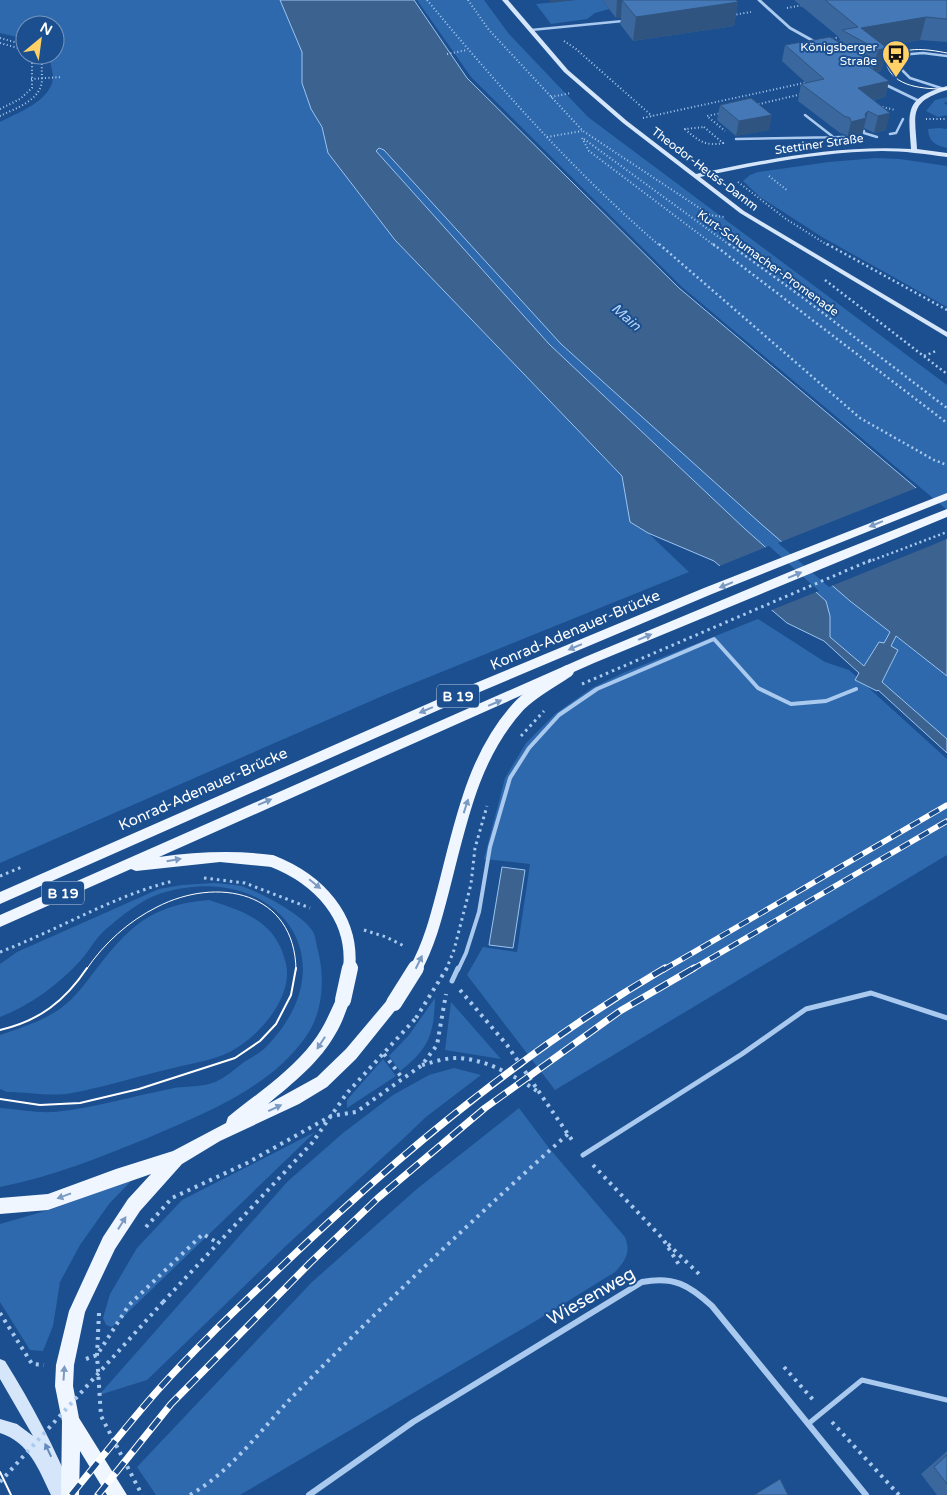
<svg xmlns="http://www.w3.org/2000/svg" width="947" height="1495" viewBox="0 0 947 1495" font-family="'Varela Round',sans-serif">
<rect width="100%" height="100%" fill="#1b4f8f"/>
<path fill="#2e69ad" d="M0,0h280l22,52v31l9,26 11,18 6,26 67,87 227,236 8,46 18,11 41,39 -302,122 -387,169v-741c17,-9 51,-21 53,-44 0,-7 -3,-16 -4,-23h6v-30h-30v14l-25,-6z
M417,0h67l25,34 79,83 359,268v125l-265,-223 -211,-210z
M575,0h27l7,9 -14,4 -8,6 -36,5 -15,-20z
M947,97v5l-3,1 3,2v10l-9,2 -12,-6 9,-11z
M939,128l8,1v19c-12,-3 -18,-6 -19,-19z
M378,148l6,2 466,451 97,75v63l-117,-102v-21l-4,-15 -81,-72 -196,-185 -173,-193z
M876,158l24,1 47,7v141l-125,-70 -62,-40 -17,-16 7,-6 8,-3 71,-10z
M758,619l67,43 24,8 98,89v96l-392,235 -88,-115 16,-28 34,5 13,-88 -46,-5 21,-81 21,-35 29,-29 37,-26 31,-15z
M214,883c9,1 18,1 27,3 17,5 60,28 70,43 4,4 5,12 6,18 8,27 7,63 -10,88 -35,52 -101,78 -157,102 -49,20 -98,40 -150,50v-79c17,1 36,5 54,4 40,-4 80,-16 120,-24 13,-2 30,-1 41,-6 10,-4 20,-13 29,-20 7,-4 16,-9 22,-15 87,-89 7,-188 -104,-154 -20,6 -41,23 -57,37 -10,9 -16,21 -24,30 -23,25 -50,45 -81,57v-53l17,-12 142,-63 23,-4z
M209,900c37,12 68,22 77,64 8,35 -32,79 -63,91 -21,8 -45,11 -66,17 -28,7 -57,16 -85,21 -19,4 -45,-1 -65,-1l-7,-3v-54c23,-8 47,-15 66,-31 13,-11 24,-27 35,-41 31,-40 56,-59 108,-63z
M435,998c-1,36 -6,51 -35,73l-11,-15 20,-21z
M451,1002l50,57 -56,-9z
M383,1059l13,17 -49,32v-8z
M454,1068l27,7 -55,42 -21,20 -115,105 -143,138 -48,15 188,-213 56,-49 50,-38 36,-20z
M519,1108l30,40 76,89c6,15 1,23 -10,35l-76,47 -299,176h-84l-19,-28 175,-185 106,-94z
M315,1132l-196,189 -7,6 -6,-2 -3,-7 7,-24 27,-46 45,-48z
M132,1180l-23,24 -29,41 -20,37 -7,44 -10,25 -13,-1 -30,-48v-78l52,-15z"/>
<path fill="#3c6290" stroke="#9cc4f0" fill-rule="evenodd" d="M280,0h134l53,78 212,210 268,226v162l-51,-40 -5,10 7,4 -16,32 65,57v14l-69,-63 -1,1 -22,-11 4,-7 -35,-32 -37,-18 -73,-62 -66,-28 -18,-11 -8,-46 -227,-236 -67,-87 -6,-26 -11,-18 -9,-26v-31zM379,148l5,2 177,194 199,179 90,78 40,31 -6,11 -5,-1 -15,24 -34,-29v-21l-4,-15 -81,-72 -196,-185 -173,-193z
M502,867l23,3 -12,78 -24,-3z"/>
<path fill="#1b4f8f" d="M919,487l28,24v28l-118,48 -51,-44z
M769,546l50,45 -50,20 -52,-44z"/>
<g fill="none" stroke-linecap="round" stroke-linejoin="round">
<path stroke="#a9c9ee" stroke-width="2" stroke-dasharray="1 2.5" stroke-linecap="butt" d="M427,0c72,87 147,172 233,246
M468,0l21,30 94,101 127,84 14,2
M787,8l16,-3
M733,15l18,-3
M0,38l25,7
M829,40l13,-4
M564,41l12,8 76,67
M0,43l25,7
M447,54l20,-4
M31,79l31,-2
M551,97l20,-4
M755,105l47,-11
M879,106l16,4
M0,109l20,-10 12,-11v-33
M722,113l-15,3 18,15
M0,116c16,-8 42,-16 42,-37 0,-9 -1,-16 1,-24
M643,118l165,-36
M926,119h21
M704,127l19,16c-17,4 -26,-3 -38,-14z
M547,137l35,-6
M582,138l7,13 126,95
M584,139l147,107
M723,143l2,-1
M769,176l19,15
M738,182l48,37 43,27"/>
<path stroke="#a9c9ee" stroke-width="2.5" stroke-dasharray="2 3" stroke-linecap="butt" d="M659,244l201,174 74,42 13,5
M713,244l234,179
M729,244l73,53 145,111
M827,244l120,66
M825,280l122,94
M924,356l12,-5"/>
<path stroke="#a9c9ee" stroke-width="3" stroke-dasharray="2.5 4" stroke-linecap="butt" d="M0,876l22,-9
M204,878l41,5 65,25
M364,930l22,7 20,10
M0,952c58,-22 113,-56 173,-71"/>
<path stroke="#a9c9ee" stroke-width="4" stroke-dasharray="3 5" stroke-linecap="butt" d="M460,990l47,55 67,98
M384,1054l19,25
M422,1065c11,-3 23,-7 35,-7 29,1 56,17 80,33
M593,1165l70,74 18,29
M146,1227l26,-29 75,-35 84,-47 25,-4 66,-47 15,-20 9,-51
M668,1244l33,32
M163,1302l149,-159 35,-50 69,-75
M0,1313l32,51 12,1
M99,1313l-2,42 4,61 41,79
M86,1359l11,-4 32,-50 74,-71 15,9
M784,1367l31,35
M832,1422l67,73
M190,1495c43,-25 72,-67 106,-102 88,-89 179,-176 272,-259"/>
<path stroke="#a9c9ee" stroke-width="2.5" d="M531,30l92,-9
M944,89l-34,-11 -14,-14 3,-6 12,-4 12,-1 24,3
M805,115l27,21
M864,131v2l13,4
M890,134l6,-1 7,-14
M736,139l108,-2"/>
<path stroke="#a9c9ee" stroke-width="4" d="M458,970l8,-17 13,-41 11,-65 20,-69 19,-30 30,-33 38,-26 117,-50 44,49 33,16 35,-3 30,-12"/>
<path stroke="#a9c9ee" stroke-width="5" d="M452,981l6,-13
M583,1155l159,-101 64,-45 65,-16 76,25
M808,1424l54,-44 85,20"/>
<path stroke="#a9c9ee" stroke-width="3" d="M759,0l31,28 27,15
M884,84l33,16"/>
<path stroke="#a9c9ee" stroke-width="6" d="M309,1495l104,-73 229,-140c32,-6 47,3 70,24l154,189"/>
<path fill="#d6e6fa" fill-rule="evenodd" d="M502,0h6l60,70 59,51 69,53c72,-15 142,-29 215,-25 -3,-40 -6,-51 36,-63v4c-39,12 -32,24 -30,59l30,4v4c-22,-3 -43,-6 -65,-6 -61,1 -122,13 -182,26l44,34 203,121v5l-207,-124 -117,-90 -59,-51z
M0,1359l5,2c27,43 50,87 69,134h-23c-12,-25 -22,-53 -51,-62v-14l17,5 16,12 -33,-57z"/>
<path fill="#f0f6ff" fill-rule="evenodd" d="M947,493v7l-235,94 -237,100 -475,210v-12l466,-205 238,-99z
M947,509v8l-353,146 -435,194c38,-5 75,-7 113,-2l5,2 2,4 -2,4 -5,2 -52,-5 -84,9 -5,-2 -131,58v-12l585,-258 238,-99z
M343,993l5,2 2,5c-4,11 -8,23 -14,33 -16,29 -43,50 -68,71l49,-27 29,-28 43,-51 5,-2 5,2 2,5 -45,56 -29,28 -28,17 -79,37 -38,23 -42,47 -25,38 -30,63 -11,53 -1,21 6,32 48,77h-20l-27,-44 -1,44h-18l1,-74 -7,-35 1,-21 13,-54 34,-74 25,-38 23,-25 -103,36 -48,4v-16l48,-4 68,-25 57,-18 53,-28 2,-6c27,-22 63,-46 84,-74 12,-15 18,-31 26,-48z"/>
<path stroke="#fff" stroke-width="1" d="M947,53c-21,-4 -45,-8 -61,9 6,26 39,27 61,27
M86,970c18,-27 43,-49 71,-63 60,-31 138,-16 139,63"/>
<path stroke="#fff" stroke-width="2" d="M0,1030c39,-9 65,-29 87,-62
M0,1099l40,6 40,-2 59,-14 96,-31 25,-17 16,-17 15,-29 5,-27
M0,1472l11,23"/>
<g stroke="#fff" stroke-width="5.5">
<path id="rail-far1" d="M663,970l284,-165
M691,970l256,-149"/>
</g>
<g stroke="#fff" stroke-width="7">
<path id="rail" d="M71,1495c29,-35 57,-71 87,-105 39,-44 82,-84 125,-125 117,-112 242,-215 382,-297
M98,1495l73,-91 139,-141 68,-65 107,-90 135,-97 74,-43"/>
</g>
<use href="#rail-far1" stroke="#1b4f8f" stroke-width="4" stroke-dasharray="11" stroke-linecap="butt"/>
<use href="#rail" stroke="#1b4f8f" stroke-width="5" stroke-dasharray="14" stroke-linecap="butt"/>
<path stroke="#a9c9ee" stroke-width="2.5" stroke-dasharray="2 3" stroke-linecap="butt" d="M868,562l79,-30"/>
<path stroke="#a9c9ee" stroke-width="3" stroke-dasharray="2.5 4" stroke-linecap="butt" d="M582,684l289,-124
M521,736l23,-25
M446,970l8,-20 17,-66 4,-36 12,-42"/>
<path stroke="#a9c9ee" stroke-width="4" stroke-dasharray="3 5" stroke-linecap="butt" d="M416,1018l31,-50
M0,1482l163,-180"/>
<path stroke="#f0f6ff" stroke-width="12" d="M272,861c46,18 83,56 77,109
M415,970c14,-25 21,-52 28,-79 17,-65 29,-134 76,-185 13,-14 33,-24 49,-35"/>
<path stroke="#f0f6ff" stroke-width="16" d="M343,1000l7,-32
M394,1003l22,-35"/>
</g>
<path fill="#3a679d" d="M602,0h134l2,2 -4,24 -101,15 -13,-17 1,-6h-5z
M794,0h153v42l-27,-2 -36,6 3,2 -6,23 -4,1 12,9 -4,16 -11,3 12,30 -12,3 -10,-5 -2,7 -15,4 -1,-4 -6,-2 -42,-32 3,-17 5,-1 -24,-22 3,-16 54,-3 1,-4z
M720,105l49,25 -33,6 -19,-16z
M947,1451v44h-10l-16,-21z"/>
<path fill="#305480" d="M550,0h25l-25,3z
M617,0h5l-1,18h-5z
M738,2l-4,24 -101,15 3,-24z
M926,17l-6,23 -47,7 -12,-19z
M887,48l-6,23 -9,2 6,-23z
M867,59l-4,16 -3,-15z
M889,81l-4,16 -31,7 4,-16z
M868,111l-6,24 -15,4 4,-17 14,-8z
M890,113l-4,17 -12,3 4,-17z
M772,115l-3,15 -33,6 3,-15z"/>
<path fill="#4478b7" stroke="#305480" d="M622,0h114l2,2 -102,15z
M825,0h122v19l-21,-2 -65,11 26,20 -9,2 -36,-20 16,-3z
M830,37l37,22 -7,1 29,21 -31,7 32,25 -12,3 -10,-5 -3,3 1,4 -15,4 -1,-4 -6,-2 -43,-32 23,-5 -39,-34z
M751,98l21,17 -33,6 -19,-16z
M947,1455v29l-13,-17z
M780,1479l8,16h-34z"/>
<defs><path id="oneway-solid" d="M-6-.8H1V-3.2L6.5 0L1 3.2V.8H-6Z" transform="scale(1.25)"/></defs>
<g fill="#7b9ac1">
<use href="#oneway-solid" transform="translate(876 524) rotate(158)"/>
<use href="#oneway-solid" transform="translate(795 575) rotate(-23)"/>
<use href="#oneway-solid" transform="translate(726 585) rotate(158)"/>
<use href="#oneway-solid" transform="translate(645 637) rotate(-23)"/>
<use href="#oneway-solid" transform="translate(575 647) rotate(157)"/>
<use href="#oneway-solid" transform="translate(495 703) rotate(-23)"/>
<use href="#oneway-solid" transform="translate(426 710) rotate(157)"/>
<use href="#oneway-solid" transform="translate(265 802) rotate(-23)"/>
<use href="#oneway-solid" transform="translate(466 806) rotate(-72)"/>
<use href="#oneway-solid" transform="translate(174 860) rotate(-10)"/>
<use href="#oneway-solid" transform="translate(315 884) rotate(39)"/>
<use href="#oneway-solid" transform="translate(419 962) rotate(-64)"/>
<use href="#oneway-solid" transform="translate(321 1043) rotate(123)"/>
<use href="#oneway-solid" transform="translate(275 1108) rotate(-25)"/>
<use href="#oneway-solid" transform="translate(64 1196) rotate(160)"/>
<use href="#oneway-solid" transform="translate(122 1223) rotate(-58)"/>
<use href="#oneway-solid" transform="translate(64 1373) rotate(-86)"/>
</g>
<use fill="#668bba" href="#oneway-solid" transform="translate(48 1450) rotate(-115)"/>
<defs>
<g id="bus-pin" transform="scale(1.4375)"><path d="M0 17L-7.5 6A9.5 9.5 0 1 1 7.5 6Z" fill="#ffd166" stroke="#1b4f8f"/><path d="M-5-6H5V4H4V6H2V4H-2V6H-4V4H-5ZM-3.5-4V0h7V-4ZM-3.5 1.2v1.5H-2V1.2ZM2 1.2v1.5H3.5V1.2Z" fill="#111"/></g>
</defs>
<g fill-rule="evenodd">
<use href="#bus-pin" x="896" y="54"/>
</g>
<g text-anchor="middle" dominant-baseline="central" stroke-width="4" stroke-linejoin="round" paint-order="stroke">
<g font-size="12" fill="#fff" stroke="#1b4f8f" text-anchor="end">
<text x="877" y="47">Königsberger<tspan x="877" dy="14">Straße</tspan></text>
</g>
<g font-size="12" fill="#fff" stroke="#1b4f8f">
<text transform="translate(819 144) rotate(-8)">Stettiner Straße</text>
<text transform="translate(705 169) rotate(37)">Theodor-Heuss-Damm</text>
<text transform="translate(768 263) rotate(36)">Kurt-Schumacher-Promenade</text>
</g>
<g font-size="14" font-style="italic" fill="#b5d3f5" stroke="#1b4f8f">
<text transform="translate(626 317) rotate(41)">Main</text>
</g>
<g fill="#1b4f8f" stroke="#bbcadd" stroke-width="1">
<rect x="437" y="684.5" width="42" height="23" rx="4"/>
<rect x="42" y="881.5" width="42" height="23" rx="4"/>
</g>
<g font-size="14" font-weight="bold" fill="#fff">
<text x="458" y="696">B 19</text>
<text x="63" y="893">B 19</text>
</g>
<g font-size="15" fill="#fff" stroke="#1b4f8f">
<text transform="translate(575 630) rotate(-23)">Konrad-Adenauer-Brücke</text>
<text transform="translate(203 789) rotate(-24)">Konrad-Adenauer-Brücke</text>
</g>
<g font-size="18" fill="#fff" stroke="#1b4f8f">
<text transform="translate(591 1296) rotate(-30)">Wiesenweg</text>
</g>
</g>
<g transform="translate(40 40) rotate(29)"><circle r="24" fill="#1b4f8f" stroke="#7695bc"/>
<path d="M0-4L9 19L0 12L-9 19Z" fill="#ffd166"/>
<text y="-8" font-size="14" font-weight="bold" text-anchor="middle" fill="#ffffff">N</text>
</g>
</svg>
